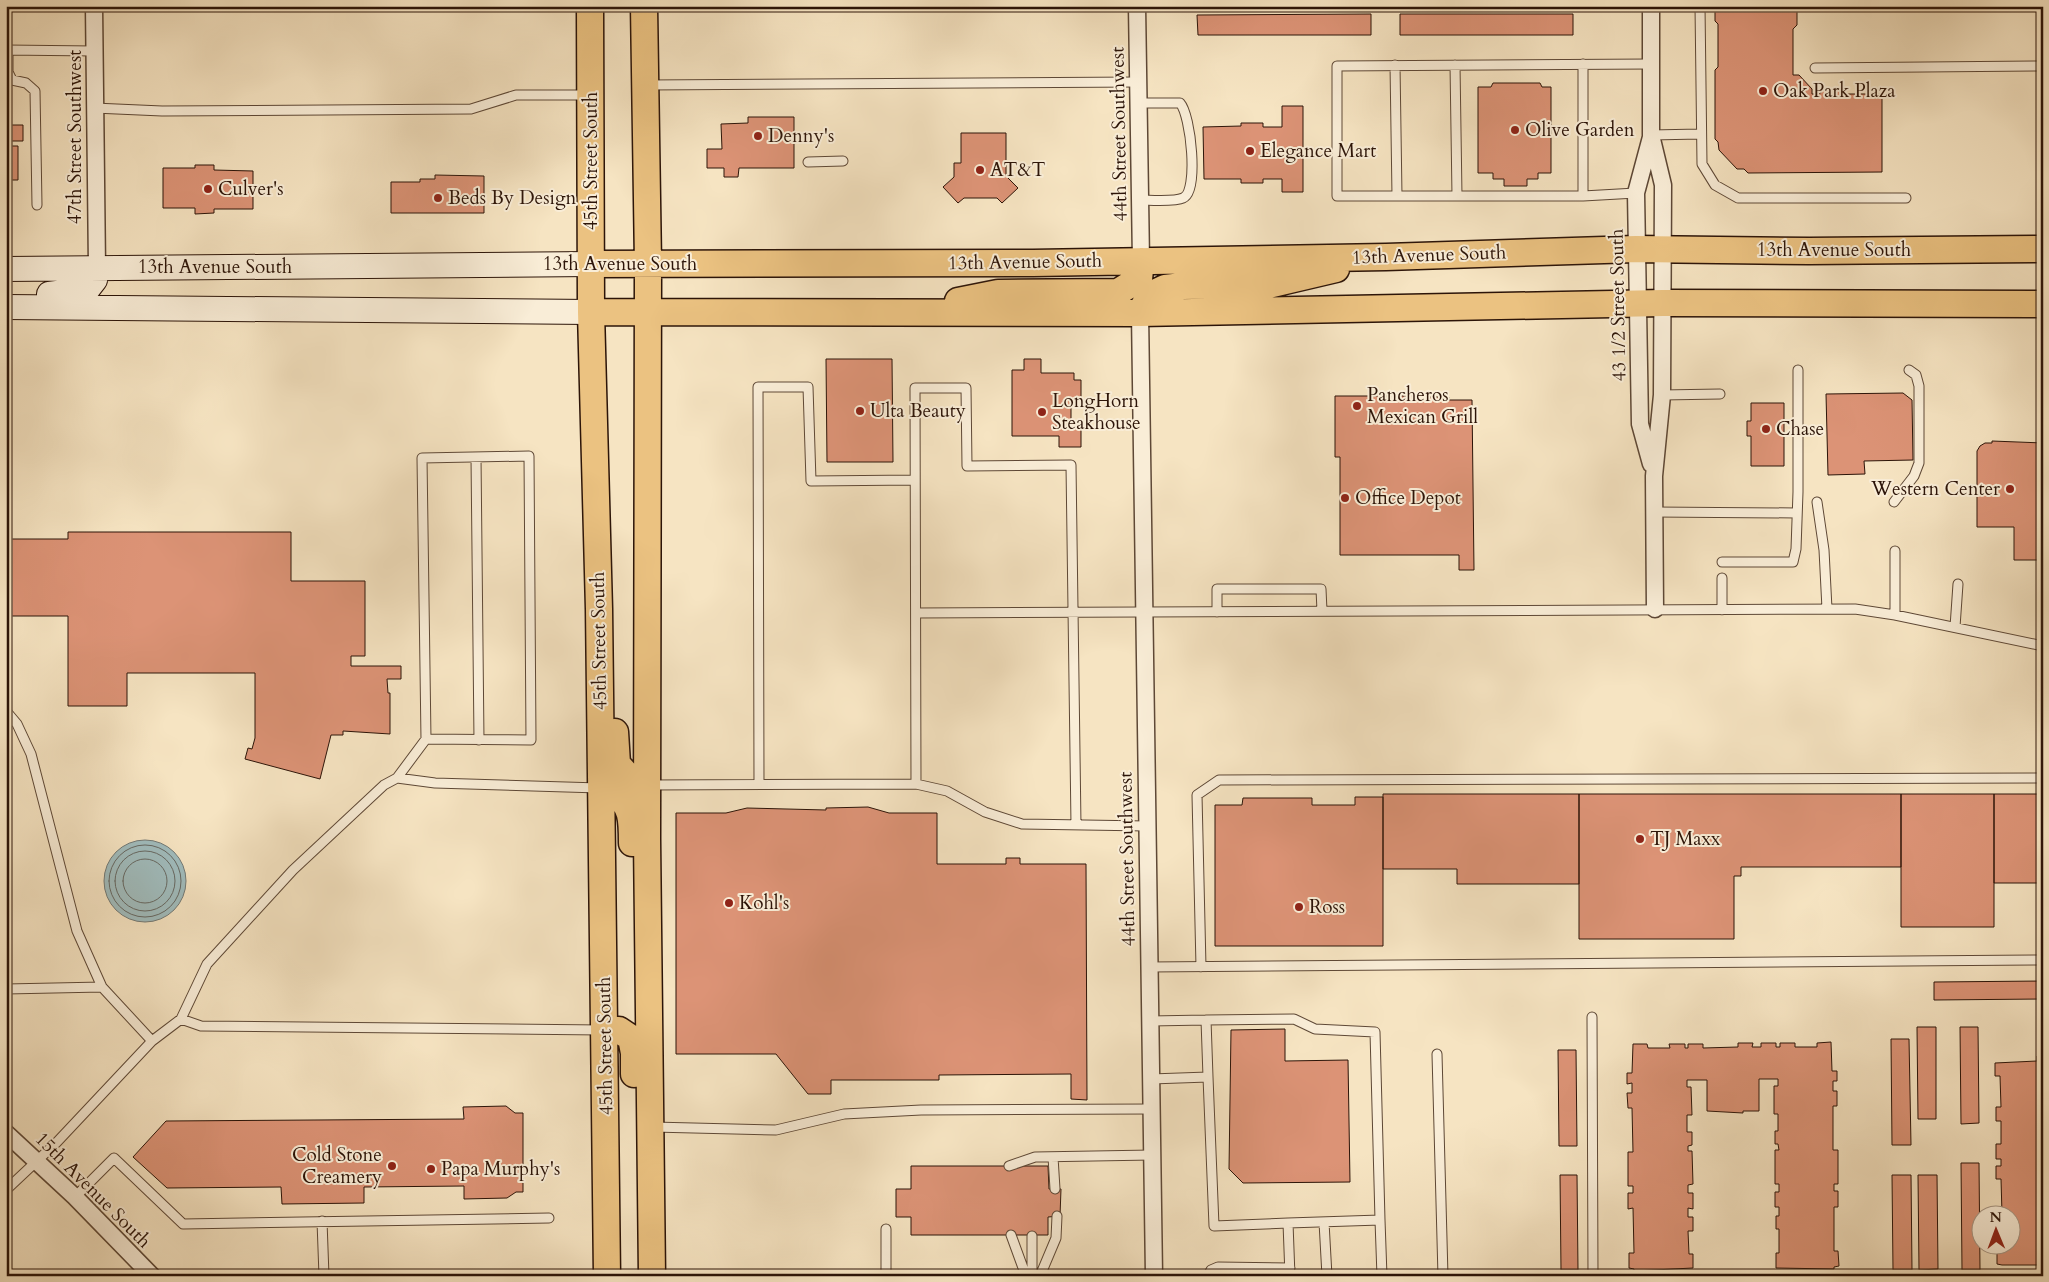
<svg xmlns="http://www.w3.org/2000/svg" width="2049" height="1282" viewBox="0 0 2049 1282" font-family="Cardo,serif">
<rect width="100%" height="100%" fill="#f6e4c2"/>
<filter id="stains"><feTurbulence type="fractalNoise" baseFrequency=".004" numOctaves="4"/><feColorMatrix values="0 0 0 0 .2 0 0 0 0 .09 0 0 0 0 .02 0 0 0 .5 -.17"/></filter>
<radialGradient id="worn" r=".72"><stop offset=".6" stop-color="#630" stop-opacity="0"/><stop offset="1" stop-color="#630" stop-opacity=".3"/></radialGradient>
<path fill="#a0bcbd" stroke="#727975" d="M104 881a41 41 0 1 1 82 0a41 41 0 1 1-82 0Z"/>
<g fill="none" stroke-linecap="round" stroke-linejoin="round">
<path stroke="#666862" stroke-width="1" d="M109 881a36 36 0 1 1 72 0a36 36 0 1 1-72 0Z
M115 881a30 30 0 1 1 60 0a30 30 0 1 1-60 0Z
M123 881a22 22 0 1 1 44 0a22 22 0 1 1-44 0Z"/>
</g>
<path fill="#dc9376" stroke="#2c1408" d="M1715,6h82v19l-4,4v46h6l13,14v5h7l6,-5h18l5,5h34v78l-134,1 -4,-4h-7l-18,-19 -1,-8 -3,-3v-69l3,-3v-43l-3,-3z
M1371,14v21h-173l-1,-20z
M1400,14h173v21h-173z
M1493,83h47l2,4h9v86h-13v6h-11v7h-23v-7h-11v-6h-15v-86h13z
M1282,106h21v86h-21v-13h-19v4h-22v-4h-37l-1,-52 38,-1v-3h22v4h19z
M748,117h46v51h-55l-1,9h-14v-9h-17v-19h15l-1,-25 27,-1z
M6,125h17v16h-12v5h7v34h-12z
M961,133h45v43l12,12 -16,15 -5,-5h-33l-6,5 -15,-16 11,-10v-14h7z
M195,165h19v5l39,1v38h-39v4l-19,1v-6h-32v-40h32z
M435,175l49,1v37h-93v-31h29v-3h15z
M826,359h66l1,103h-66z
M1024,359h17v14h33v7h7v19h-10v26h10v22h-22v-11h-47v-66h12z
M1903,393l9,7 1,60 -49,1 1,13 -37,1 -2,-81z
M1335,396h89v1h25v3h23l2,170h-15v-15h-119v-98h-5z
M1751,403h33v63h-33v-30h-4v-15h4z
M1992,441l51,2v117h-29v-33h-37v-76l3,-5 5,-3h7z
M68,532h223v49h74v75h-14v10h50v13h-14l1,14h2v41l-47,-3v4h-12l-11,44 -75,-20 3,-11 4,1 3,-11v-65h-128v33h-59v-90h-62v-77h62z
M1383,794h196v90h-122v-15h-74z
M1579,794h322v73h-160v9h-7v63h-155z
M1901,794h93v133h-93z
M1994,794h49v89h-49z
M1355,797h28v149h-168v-141h27l1,-7h69v7h43z
M868,807l21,6h48v51h69v-6h14v6h66l1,236 -16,-1v-25l-132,1v5h-108v14h-23l-32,-40h-100v-241h50l21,-5 79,2v-2z
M2043,981v18l-109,1v-18z
M1917,1027h19v92h-18z
M1960,1027h18l1,96 -18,1z
M1285,1029v32l63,-1 2,122 -107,1 -14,-14 2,-139z
M1891,1039h18l2,106h-19z
M1831,1042l1,29h5v10h-4v10h4v15h-4v44h5v34h-4v7h4v16h-4v44h4l1,15 -5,1v2l-58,-1v-15h3v-24h-3v-13h3v-9h-4v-15h4v-8h-4v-34h4l-1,-6h-3v-13h3v-17h-4v-28h4v-7h-19v32h-16v2l-36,-2v-31h-20v7h4l1,28h-5v17h5v13l-4,1v5h4l1,33 -5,1v8h5v16l-5,-1v9h5v14h-5l1,23h4v14l-59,3v-2l-5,-1v-15h5l-1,-45 -5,1v-16h5v-7h-5v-34h5l-1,-44h-4l-1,-15h5v-10l-5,1v-11h5l1,-29h14l1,4h22l-1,-4h16v4h3v-4h15v4l35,-1v-4h15l-1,4h9v-4h15v4h4v-4h15v4h22v-4z
M1558,1050h18l1,96h-18z
M2037,1056h6v209h-41l-5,-1v-14h5v-6h10v-30h-10l-1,-35h-5v-13h5v-7h-5v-15h5v-23h-5v-14h5l-1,-31h-5v-13l42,-2z
M506,1106l9,7h8v79h-7l-9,6 -43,1v-13l-100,1v16l-82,1 -1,-17 -114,1 -34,-31 33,-36 298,-2 -1,-12z
M1961,1163h18l1,107h-18z
M911,1166h137l1,23h12l-1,27 -12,1v18h-137v-18h-15v-28h15z
M1560,1175h17l1,95h-17z
M1892,1175h19l1,95h-19z
M1918,1175h19l1,94 -19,1z"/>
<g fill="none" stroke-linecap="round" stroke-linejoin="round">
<g stroke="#5e4836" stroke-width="11">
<path id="service" d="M1700,6l2,158 13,21 23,13h168
M6,50l88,1
M8,50v22l4,8 14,3 9,8 2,114
M1395,65l2,131
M1455,65l2,131
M1815,68l228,-2
M647,85l491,-3
M1139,103h41c11,12 19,89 3,95 -8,4 -33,2 -43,2
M94,108l68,3 309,-2 45,-14h73
M1651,135l49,-1
M808,162l35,-1
M1636,193l-53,3h-246v-130l314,-2
M1583,196v-132
M1662,395l58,-1
M476,457l3,283
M1817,502l7,48 3,59
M1894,502l20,-26 5,-13v-77l-3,-11 -7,-5
M1654,512l142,1
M1895,551v64
M1722,562h71l3,-13 2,-57v-122
M1722,578v32
M1217,612v-23h104l1,22
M916,613l939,-4 40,6 148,31
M1955,627l3,-43
M6,711l11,13 14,30 46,177 25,56 50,54 -95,101 -51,48
M397,778l29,-39 105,1 -2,-284 -107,2 4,281
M759,784l-1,-397h50l3,94 104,-1
M916,784l-1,-396h51l1,78 104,-1 5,360
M649,785l267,-1 31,7 38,21 37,12 125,2
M1149,967l894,-7
M1201,967l-4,-172 22,-15 824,-2
M6,989l96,-2
M1592,1017l1,259
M181,1019l26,-55 86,-94 91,-85 13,-7 38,5 164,5
M1150,1021l56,-1
M152,1041l29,-22 20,7 401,4
M1437,1054l6,222
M1208,1077l-2,-57 88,-1 21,10 60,3 5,188
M1151,1079l57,-2 6,149 74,-3 2,53
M653,1127l123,3 68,-16 77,-4 231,-1
M1053,1157l2,32
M1009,1166l26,-9 117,-2
M75,1197l39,-39 69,66 366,-6
M322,1221l2,55
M1324,1222l3,54
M1288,1223l92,-3 2,56
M886,1229v47
M1011,1235l15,41
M1032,1276v-40
M1040,1276l16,-38 1,-22
M1208,1276l3,-6 7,-3 72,1"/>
</g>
<g stroke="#5e4836" stroke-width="19">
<path id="minor" d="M94,6l3,262
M1137,6l4,255
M1651,6v129l12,50 -1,210 -8,81 1,133
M1651,137l-15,56 4,231 11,40
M1140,313l14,963
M6,1133l69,64 77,79"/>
</g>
<g stroke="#2c1408" stroke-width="26">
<path id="secondary" d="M6,269l586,-5
M49,294l39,-5 7,-9 2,-12
M6,307l585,5"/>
</g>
<g stroke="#2c1408" stroke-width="29">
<path id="primary" d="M590,6l1,306 8,297 8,667
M644,6l4,257 -1,576 5,437
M592,264l441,-1 353,-6 250,-8 173,2 234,-2
M958,301l40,-8 120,-1 21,-13 2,-18
M591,312l549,1 523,-10 380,1
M1140,313l10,-18 15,-7 18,-2 85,-1 68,-16
M615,732l2,32 18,20 12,1
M601,788l13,1c18,19 18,29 18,54
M605,1030h14l12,8 3,15v21"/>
</g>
<use href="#service" stroke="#f9edd7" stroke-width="9"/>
<use href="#minor" stroke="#f9edd7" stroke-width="16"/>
<use href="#secondary" stroke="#f9edd7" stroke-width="24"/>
<use href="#primary" stroke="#ebc281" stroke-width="26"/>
</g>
<g fill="#8f2418" stroke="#f9edd7" stroke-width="2">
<circle cx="1763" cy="91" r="5"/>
<circle cx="1515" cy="130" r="5"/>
<circle cx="758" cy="136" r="5"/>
<circle cx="1250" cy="151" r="5"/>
<circle cx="980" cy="170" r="5"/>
<circle cx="208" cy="189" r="5"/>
<circle cx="438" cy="198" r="5"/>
<circle cx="1357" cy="406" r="5"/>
<circle cx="860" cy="411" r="5"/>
<circle cx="1042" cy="412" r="5"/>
<circle cx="1766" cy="429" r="5"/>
<circle cx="2010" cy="489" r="5"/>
<circle cx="1345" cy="498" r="5"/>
<circle cx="1640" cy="839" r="5"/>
<circle cx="729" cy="903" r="5"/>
<circle cx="1299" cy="907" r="5"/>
<circle cx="392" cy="1166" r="5"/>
<circle cx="431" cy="1169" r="5"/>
</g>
<g text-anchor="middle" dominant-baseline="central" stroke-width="4" stroke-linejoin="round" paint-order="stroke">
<g font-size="19" fill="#2c1408" stroke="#f9edd7" text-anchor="start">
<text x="1773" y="91">Oak Park Plaza</text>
<text x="1525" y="130">Olive Garden</text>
<text x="768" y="136">Denny's</text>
<text x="1260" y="151">Elegance Mart</text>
<text x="990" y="170">AT&amp;T</text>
<text x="218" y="189">Culver's</text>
<text x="448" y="198">Beds By Design</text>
<text x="1367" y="395">Pancheros<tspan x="1367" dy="22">Mexican Grill</tspan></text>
<text x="1052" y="401">LongHorn<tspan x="1052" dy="22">Steakhouse</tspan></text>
<text x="870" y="411">Ulta Beauty</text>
<text x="1776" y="429">Chase</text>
<text x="2000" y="489" text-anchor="end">Western Center</text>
<text x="1355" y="498">Office Depot</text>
<text x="1650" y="839">TJ Maxx</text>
<text x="739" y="903">Kohl's</text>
<text x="1309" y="907">Ross</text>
<text x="382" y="1155" text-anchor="end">Cold Stone<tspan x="382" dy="22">Creamery</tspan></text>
<text x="441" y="1169">Papa Murphy's</text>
</g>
<g font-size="19" fill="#2c1408" stroke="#f9edd7">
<text transform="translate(1119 134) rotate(-91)">44th Street Southwest</text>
<text transform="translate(75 137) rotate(-90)">47th Street Southwest</text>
<text transform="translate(591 161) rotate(-90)">45th Street South</text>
<text x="1834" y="250">13th Avenue South</text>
<text transform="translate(1429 255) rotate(-2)">13th Avenue South</text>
<text transform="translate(1025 262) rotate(-1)">13th Avenue South</text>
<text x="620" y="264">13th Avenue South</text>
<text x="215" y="267">13th Avenue South</text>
<text transform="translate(1618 305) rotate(-91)">43 1/2 Street South</text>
<text transform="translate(599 641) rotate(-91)">45th Street South</text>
<text transform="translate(1127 859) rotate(-91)">44th Street Southwest</text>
<text transform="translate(605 1046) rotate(-91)">45th Street South</text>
<text transform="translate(93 1190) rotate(45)">15th Avenue South</text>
</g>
</g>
<rect width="2049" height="1282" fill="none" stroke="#f6e4c2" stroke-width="25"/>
<rect x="8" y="8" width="2034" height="1267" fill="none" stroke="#2c1408" stroke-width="2.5"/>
<rect x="12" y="12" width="2024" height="1257" fill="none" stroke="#2c1408"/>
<g transform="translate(1996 1230) rotate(359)"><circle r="24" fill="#f9edd7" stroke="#a79684"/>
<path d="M0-4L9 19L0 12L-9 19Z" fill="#8f2418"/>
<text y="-8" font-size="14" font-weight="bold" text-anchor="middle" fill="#2c1408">N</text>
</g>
<rect width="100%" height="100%" filter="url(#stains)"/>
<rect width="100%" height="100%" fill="url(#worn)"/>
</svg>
